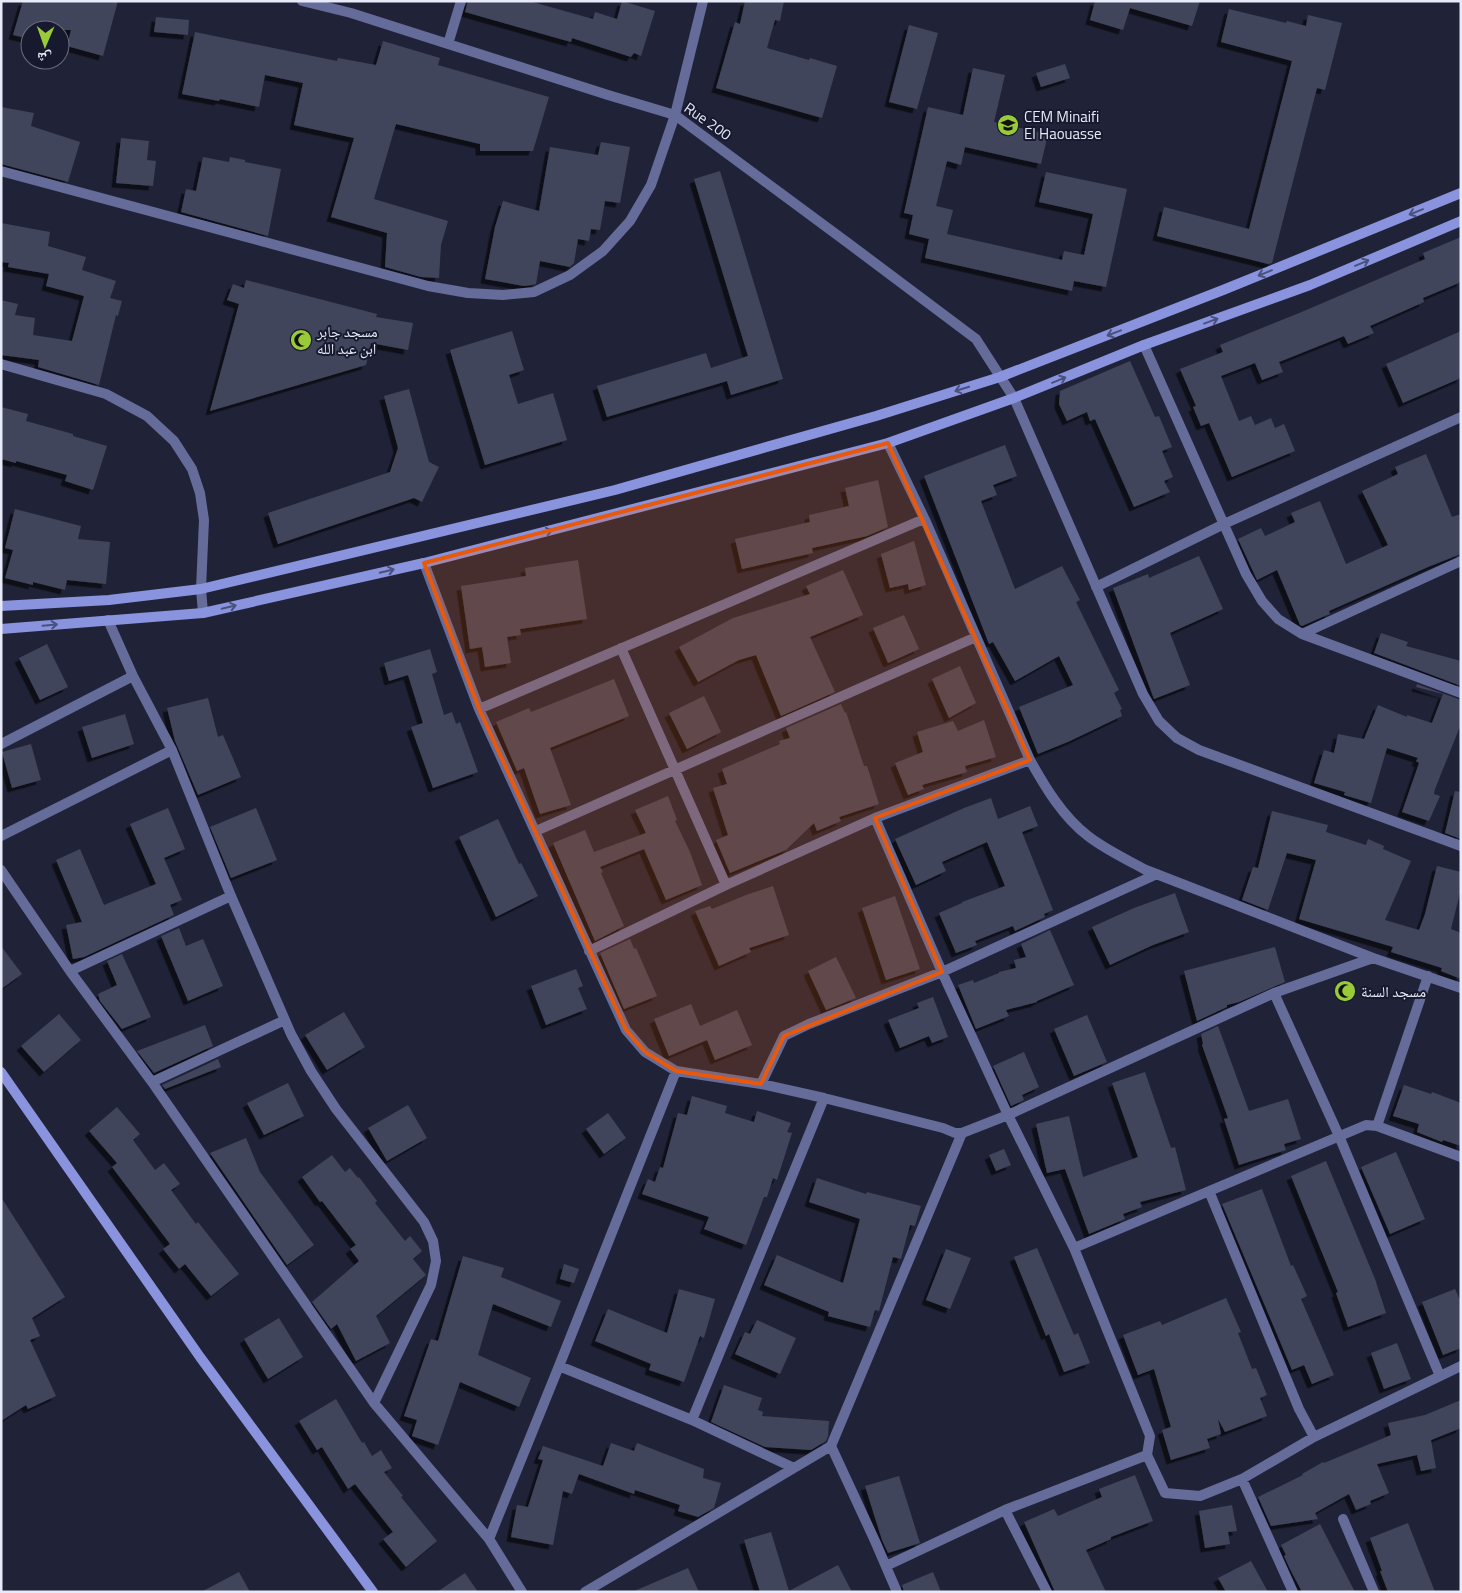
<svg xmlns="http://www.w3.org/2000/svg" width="1462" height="1593" viewBox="0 0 1462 1593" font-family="'Titillium Web','Noto Naskh Arabic',sans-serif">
<defs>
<filter id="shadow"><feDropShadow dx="-4.5" dy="4.5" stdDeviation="0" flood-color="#0009"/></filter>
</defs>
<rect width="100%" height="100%" fill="#202338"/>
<path fill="#40445b" filter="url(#shadow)" d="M23,1h95l-15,55 -36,-10 4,-16h-41v9l-17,-4z
M468,1h61l64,18 2,-7 22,7 5,-18 33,10 -14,45 -7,-3 -3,4 -59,-19 -1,4 -106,-30z
M745,1h39l-4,20 -5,-1 -8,28 42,12 1,-2 27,8 -15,52 -106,-30 19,-66 5,2z
M1095,1h105l-8,25 -62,-18 -7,22 -33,-10z
M1229,9l57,14 1,-2 19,5 2,-11 34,8 -17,67 -8,-2 -45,175 -4,1 -111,-28 7,-29 85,22 43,-168 -71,-19z
M156,17l33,3 -1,15 -34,-3z
M909,25l29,8 -21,76 -28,-7z
M195,32l142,29 1,-3 38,7 7,-24 57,17 -2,7 111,32 -16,54h-53v-7l-84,-20 -22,75 74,22 -7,24 -2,33 -18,-1 -36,-10 2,-34 -56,-16 23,-79 -60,-13 9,-42 -38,-8 -6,32 -39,-8 -1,2 -37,-7z
M1065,64l5,14 -29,9 -5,-14z
M973,68l32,7 -11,47 54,12 -7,30 -76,-17 -4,18 -14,-4 -11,45 17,4 -6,24 115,26 2,-9 20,4 9,-41 -54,-12 7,-30 81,17 -21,98 -32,-6 -2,10 -147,-33 4,-19 -20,-5 4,-19 -9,-2 24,-106 35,8z
M1,107l33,6 -3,13 49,16 -12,40 -67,-18z
M121,138l28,3 -2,19 9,1 -3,25 -37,-3z
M601,142l29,5 -10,56 -15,-2 -5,29 -9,-1 -2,12 -11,-2 -4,24 -4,4 -30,-6 -4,23 -4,1 -8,1 -39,-7 10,-52 8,-26 36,10 11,-64 48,8z
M203,157l26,5 1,-5 15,3v2l36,7 -13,67 -87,-24 5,-23 10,2z
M720,171l63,208 -52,16 -4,-14 -120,36 -10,-31 109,-33 5,15 37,-12 -54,-177z
M1,223l49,9 -2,14 38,11 -4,13 34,11 -6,17 12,3 -4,15 -2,-1 -17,70 -61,-18 1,-7 -38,-5v-55l17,4 -3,11 20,3 -2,17 39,6 12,-45 -38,-10 3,-12 -41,-7 1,-4 -8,-1z
M1461,237v45l-38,16 1,4 -54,24 4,7 -26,11 -4,-8 -65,26 4,10 -21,8 -7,-17 -34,13 18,45 12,-5 4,9 16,-7 4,10 9,-4 11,27 -63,26 -23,-54 -8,3 -8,-19 3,-1 -16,-37 43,-17 -3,-7 84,-34 121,-52 -2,-6z
M246,280l131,34 -1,3 37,6 -5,27 -37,-7 -5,22 -156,46 29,-107 -12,-4 6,-16 11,4z
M512,331l12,39 -15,5 9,29 35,-11 14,47 -82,25 -35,-115z
M1461,331v47l-58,25 -17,-39z
M1130,361l25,56 4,-1 13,31 -10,4 11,26 -9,4 6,11 -36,15 -39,-88 -5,2 -3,-9 -20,9 -8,-17 1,-13z
M409,389l20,73 10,5 -17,35 -8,-4 -136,46 -10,-31 122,-41 8,-24 -14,-52z
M1,407l27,7 -2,7 47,13v2l34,10 -14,44 -28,-9 2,-6 -51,-14v2l-15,-4z
M1005,445l12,31 -24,9 4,10 -16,6 34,88 47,-23 18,34 -4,2 43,88 -5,3 8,16 -2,1 2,6 -52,25 -32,13 -19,-47 54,-22 -14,-29 -44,25 -22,-39 -4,2 -65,-168z
M1426,454l26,63 9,-3v40l-33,13 -99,44 1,3 -3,1 -25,11 -2,-1 -23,-55 -20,10 -19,-41 23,-11 4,8 30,-14 -4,-9 29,-12 26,63 42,-19 -26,-54 36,-17 -3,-7z
M878,480l10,47 -21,9 -55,12 1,5 -71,16 -7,-30 75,-17 -1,-7 40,-9 -4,-18z
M15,509l66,17 -3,13 32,3 -4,42 -39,-4 -2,10 -32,-8v3l-28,-7 8,-28 -8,-2z
M914,541l12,44 -17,5 -1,-6 -18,4 -9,-34z
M1199,556l24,53 -53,24 20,52 -36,14 -41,-111 35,-14 1,4z
M578,560l9,59 -67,10 1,6 -14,2 4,26 -26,4 -3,-20 -12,2 -9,-63 65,-10 -1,-8z
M843,570l20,45 -53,22 25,55 -54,24 -25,-61 -17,5 -41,22 -19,-35 54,-29 77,-24 -4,-8z
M904,615l15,34 -31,14 -15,-35z
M1381,633l27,9 -2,4 55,15v25l-87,-33z
M47,644l21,43 -28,13 -21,-42z
M430,649l7,23 -5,2 12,41 8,-3 4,12 4,-2 18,50 -45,16 -22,-61 12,-4 -15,-48 -19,6 -5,-18z
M960,666l16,37 -27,15 -17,-39z
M614,679l15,37 -79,32 21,57 -31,9 -16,-46 -7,3 -21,-49 33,-14 2,4z
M1417,684l44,16v24l-26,65 -1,5 6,2 -11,25 -27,-9 17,-49 -3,-2 2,-3 -31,-10 -16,55 -27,-8 1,-3 -31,-9 10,-33 10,3 4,-19 26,5 14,-34 29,12v-2l25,8 11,-29 -27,-7z
M704,696l17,36 -34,17 -18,-36z
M208,698l10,39 5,-2 18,42 -43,18 -23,-54 -8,-33z
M841,704l4,9 1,-1 18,54h3l12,38 -40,13 2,4 -24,10 -3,-8 -28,27 -56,23 -14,-33 12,-5 -15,-47 14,-4 -5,-15 58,-25 -1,-3 11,-3 -4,-10z
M125,714l9,30 -42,14 -10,-31z
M984,720l12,37 -31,9 2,6 -45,13 2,4 -16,6 -13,-32 28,-11 -6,-20 36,-11 5,10z
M31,744l10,36 -29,8 -10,-36z
M1455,791l6,1v47l-16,-6z
M668,796l9,24 -2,1 15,31 12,33 -36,15 -22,-51 -44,18 3,5 -2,1 23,53 -29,15 -42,-98 32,-13 9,22 52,-19 -11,-23z
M991,798l7,21 32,-13 8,20 -16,6 31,78 -9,4 1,3 -30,14 -2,-5 -38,15 2,4 -21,8 -17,-40 23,-10v-1l43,-16 -18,-44 -45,20 4,9 -30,14 -21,-46 69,-31z
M168,808l17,41 -21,9 18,42 -12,5 4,10 -90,42 -11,2 -7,-34 16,-3 -26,-62 24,-11 24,56 52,-21 -26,-60z
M256,808l21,52 -46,18 -21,-51z
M1272,811l56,14 -2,7 40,13 2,-6 16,7 -1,3 28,12 -26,59 34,10 6,-16 12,-48 24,6v17l-10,40 10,4v46l-20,-8 1,-3 -51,-16 2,-5 -94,-28 17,-59 -29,-7 -19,57 -26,-10 11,-33 5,1z
M498,819l21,45 2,-1 17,33 -42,21 -37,-80z
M773,886l16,49 -40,13 2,4 -32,14 -24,-55 15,-5 2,3 34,-14z
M1175,893l14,39 -36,13 -43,20 -18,-38 42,-19z
M895,896l25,73 -34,11 -24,-72z
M179,928l7,18 17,-7 20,47 -35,15 -27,-65z
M1050,930l24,55 -37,16v1l-31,8 3,6 -33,13 -18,-44 15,-5 1,3 25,-10v-1l17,-4 -2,-8 12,-3 -5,-13z
M630,939l4,10 2,-1 21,48 -33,13 -24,-56z
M1,946l21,28 -21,15z
M1275,947l10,35 -46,20 -12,3v2l-30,14 -13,-50z
M122,954l29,63 -29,12 -22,-28 -2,-7 19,-9 -10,-24z
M836,957l20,41 -30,12 -18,-39z
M576,969l7,17 -5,2 9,21 -41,16 -15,-39z
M933,997l15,40 -16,6 -3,-7 -29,12 -12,-28 31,-12 -2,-5z
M691,1004l9,22 37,-16 15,35 -37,15 -8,-20 -38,16 -15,-37z
M344,1012l21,35 -38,23 -22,-35z
M59,1014l22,26 -37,32 -23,-26z
M1087,1015l20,47 -33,14 -20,-47z
M205,1025l8,21 -59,27 -17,-22z
M1218,1026l31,85 39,-12 13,40 -17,5 2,6 -47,15 -15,-46 4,-1 -26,-73 1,-1 -2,-10z
M1024,1052l15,35 -17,8 2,5 -13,6 -18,-40z
M218,1059l3,8 -56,22 -3,-4z
M1145,1072l26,76 4,-1 11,43 -46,12 2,5 -19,7 2,5 -36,15 -24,-65 -18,4 -11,-49 33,-8 14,61 55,-20 -26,-74z
M288,1083l16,33 -40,19 -17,-32z
M1404,1085l27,9 1,-2 29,11v43l-18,-6 -1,2 -25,-10 2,-8 -26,-8z
M692,1096l35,10 -2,7 29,9 3,-11 34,12 -4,9 5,1 -15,47 -4,-2 -6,19h-3l-18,48 -42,-16 5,-12 -67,-23 6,-15 7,3 5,-15 3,1 15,-55 9,2z
M408,1105l19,33 -40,23 -19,-33z
M117,1107l23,27 -7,6 22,30 9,-7 16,21 -9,6 25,34 2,-2 41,52 -28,22 -26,-32 -6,5 -16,-20 7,-5 -58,-77 5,-4 -28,-32z
M608,1113l18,25 -22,16 -18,-25z
M246,1138l14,34 54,73 -27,20 -77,-112z
M1004,1149l7,16 -15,6 -7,-16z
M1396,1152l29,67 -35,15 -29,-67z
M332,1155l13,17 5,-4 8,10 1,-1 18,24 -2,2 30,38 5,-5 12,15 -9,8 13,16 -50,41 14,27 -34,18 -19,-37 -6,5 -19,-27 47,-41 -9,-12 6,-4 -34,-44 -2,1 -18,-25z
M1326,1161l49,118 11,34 -38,14 -12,-34 2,-1 -47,-116z
M817,1178l49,16 1,-2 54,14 -6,20 -5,-1 -9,34 -8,-2 -14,54 -4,-1 -5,17 -42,-11 1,-4 -65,-27 13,-30 66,28 17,-64 -51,-17z
M1262,1189l29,77 2,-1 14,31 -6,3 33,76 -22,9 -8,-19 -12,5 -70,-166z
M1,1197l64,100 -33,21 8,18 -10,4 26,56 -28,13 -2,-4 -25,16z
M1037,1248l37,87 4,-2 12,30 -26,9 -15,-38 -3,2 -32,-79z
M946,1249l25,9 -21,51 -24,-9z
M463,1256l41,12 -3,9 60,24 -10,26 -58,-23 -15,51 53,23 -12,29 -59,-25 -22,63 -26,-9 5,-16 -13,-4 27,-77 7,2z
M564,1264l15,5 -5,14 -14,-4z
M679,1289l36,10 -11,39 -4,-2 -16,46 -35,-12 2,-6 -56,-23 13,-32 59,24z
M1455,1289l6,13v46l-18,7 -21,-53z
M1226,1298l15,34 -3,1 14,36 4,-1 11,27 -7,3 7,18 -42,16 -7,-13 3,15 -14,5 3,9 -39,12 -9,-30 9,-3 -17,-58 -16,6 -15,-40 37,-14 2,4z
M279,1318l24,39 -35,22 -24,-40z
M757,1320l39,18 -16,36 -45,-20 10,-22 5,2z
M1397,1343l14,36 -27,10 -13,-36z
M724,1385l38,13 -4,12 5,2 -1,4 67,5 -1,15 -2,5 -15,9 -46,-3 -54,-25z
M336,1399l26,44 2,-1 8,14 9,-6 11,18 -8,4 19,24 -2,1 36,44 -31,26 -23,-28 10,-7 -38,-48 -7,5 -26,-42 -5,3 -18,-29z
M1461,1400v28l-30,12 5,28 -15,3 -4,-16 -40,9 12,29 -19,8 1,3 -15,6 -7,-16 -34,19 3,6 -47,7 -13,-29 45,-22 -1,-1 21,-12 1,1 67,-28 -3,-12 37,-8z
M611,1443l23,8 3,-8 67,26 -1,9 18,5 -7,25 -16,9 -20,-6 2,-6 -45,-15 -1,4 -55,-20 -7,20 -9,-3 -10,54 -42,-8 6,-32 11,2 15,-47 -5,-1 5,-13 60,20z
M1135,1475l18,46 -42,16v2l-25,11 20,42h-51l-31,-70 30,-13 4,7 44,-19 -3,-8z
M899,1476l21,67 -32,10 -6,-13 -17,-54z
M1232,1505l5,26 -9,1 2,12 -25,4 -6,-37z
M1408,1523l27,69h-47l-8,-21h2l-12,-33z
M1320,1524l35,68h-53l-12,-23 -6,-13 2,-1 -5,-10z
M771,1532l18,59 49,-26 14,27h-92l-16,-52z
M1251,1561l17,31h-42l-8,-14z
M688,1568l11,24h-67z
M239,1572l11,20h-49z
M933,1572l8,20h-37l-2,-7z
M465,1573l13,19h-41z"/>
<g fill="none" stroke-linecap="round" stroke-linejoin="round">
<path stroke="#656c9a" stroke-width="10" d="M302,1l49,12 257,82 67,20 173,128 128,96 38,59 129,296 16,27 18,17 22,12 262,96
M448,44l13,-43
M1144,345l102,229 16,27 16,18 24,15 159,59
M1,364l105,30 41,22 27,25 18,28 8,24 4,27 -3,69 2,24
M888,443l38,79 104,238c15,27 33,57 58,76 18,14 38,23 58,34l227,88 88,30
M424,563l55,146 147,321 19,22 31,19 85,13 63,14 119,30 12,5h7l46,-18 266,-122 99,-35
M1096,587l128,-63 237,-107
M108,620l25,56 39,74 59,146 60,138 20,37 25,38 88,113 9,19 3,20 -5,24 -57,118
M1302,634l159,-73
M621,648l105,237
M479,709l445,-190
M1,744l132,-68
M875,818l67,154 66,143 66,133 76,188 -3,19 18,38 35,3 42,-17 72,-42 147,-71
M536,831l440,-194
M1,836l171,-86
M1,870l69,101 82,111 222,321 115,136 33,53
M589,951l137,-66 149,-67 155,-58
M70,971l161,-75
M1274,993l65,143 101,240
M152,1082l133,-62
M761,1084l23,-48 25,-12 133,-52 215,-98
M1377,1126l51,-150
M1209,1191l90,218 15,28
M1074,1248l292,-123 11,1 84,31
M559,1366l133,54 102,48
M692,1420l132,-322
M831,1446l44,95 22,51
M1242,1479l51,113
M1005,1510l42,82
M1343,1519l31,73
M489,1539l70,-173 117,-295
M886,1566l119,-56 142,-55
M585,1592l246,-146 131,-313"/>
<path stroke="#656c9a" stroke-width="10" d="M1,171l427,115 40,7 35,2 31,-3 36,-17 33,-24 27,-30 21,-36 24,-70 28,-114"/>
<path stroke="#8a94de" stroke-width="10" d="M1,606l108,-6 92,-11 414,-99 261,-74 124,-39 223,-87 238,-97
M1,629l202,-16 221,-50 464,-120 126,-45 130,-53 166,-60 151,-64
M1,1072l199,285 173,235"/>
</g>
<defs><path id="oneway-shaft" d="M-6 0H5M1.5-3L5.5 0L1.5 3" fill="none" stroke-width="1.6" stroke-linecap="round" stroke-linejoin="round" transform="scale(1.25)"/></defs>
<g stroke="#4b507d">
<use href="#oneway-shaft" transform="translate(1416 212) rotate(158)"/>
<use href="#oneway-shaft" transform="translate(1362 263) rotate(-23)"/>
<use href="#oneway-shaft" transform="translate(1265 273) rotate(158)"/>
<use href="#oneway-shaft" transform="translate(1211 321) rotate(-20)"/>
<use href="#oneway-shaft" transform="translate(1114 333) rotate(159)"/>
<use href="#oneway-shaft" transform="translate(1059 380) rotate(-22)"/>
<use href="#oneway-shaft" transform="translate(962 389) rotate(163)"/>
<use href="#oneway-shaft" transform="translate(545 532) rotate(-14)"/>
<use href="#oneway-shaft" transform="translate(387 571) rotate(-13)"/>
<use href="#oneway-shaft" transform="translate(229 607) rotate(-13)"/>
<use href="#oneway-shaft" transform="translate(50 625) rotate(-5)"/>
</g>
<path fill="#e8590c" fill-opacity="0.2" stroke="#e8590c" stroke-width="4" stroke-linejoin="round" d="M888,443l142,317 -155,58 67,154 -158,64 -23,48 -85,-13 -31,-19 -19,-22 -147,-321 -55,-146z"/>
<defs>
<g id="school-disc" transform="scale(1.125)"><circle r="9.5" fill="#98cb37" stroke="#17192e"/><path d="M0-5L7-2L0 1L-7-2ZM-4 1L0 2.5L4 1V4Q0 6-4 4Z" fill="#111"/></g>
<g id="mosque-disc" transform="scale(1.125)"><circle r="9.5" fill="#98cb37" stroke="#17192e"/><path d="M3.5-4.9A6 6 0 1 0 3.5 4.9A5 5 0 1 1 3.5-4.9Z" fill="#111"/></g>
</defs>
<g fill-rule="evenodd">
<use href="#school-disc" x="1008" y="125"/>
<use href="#mosque-disc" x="301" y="340"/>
<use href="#mosque-disc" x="1345" y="991"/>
</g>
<g text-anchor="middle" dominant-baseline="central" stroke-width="4" stroke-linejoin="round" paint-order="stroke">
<g font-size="15" fill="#e7eaf8" stroke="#17192e" text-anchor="start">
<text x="1024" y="116">CEM Minaifi<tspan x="1024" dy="17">El Haouasse</tspan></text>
<text x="317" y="331">مسجد جابر<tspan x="317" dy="17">ابن عبد الله</tspan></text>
<text x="1361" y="991">مسجد السنة</text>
</g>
<g font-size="15" fill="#e7eaf8" stroke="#17192e">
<text transform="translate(708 121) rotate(35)">Rue 200</text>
</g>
</g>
<rect width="1462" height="1593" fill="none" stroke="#e7eaf8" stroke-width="5"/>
<g transform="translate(45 45) rotate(182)"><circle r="24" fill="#17192e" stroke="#6a6d7f"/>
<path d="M0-4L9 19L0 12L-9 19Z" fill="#98cb37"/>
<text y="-8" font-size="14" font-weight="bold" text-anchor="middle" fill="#e7eaf8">ش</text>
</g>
</svg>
